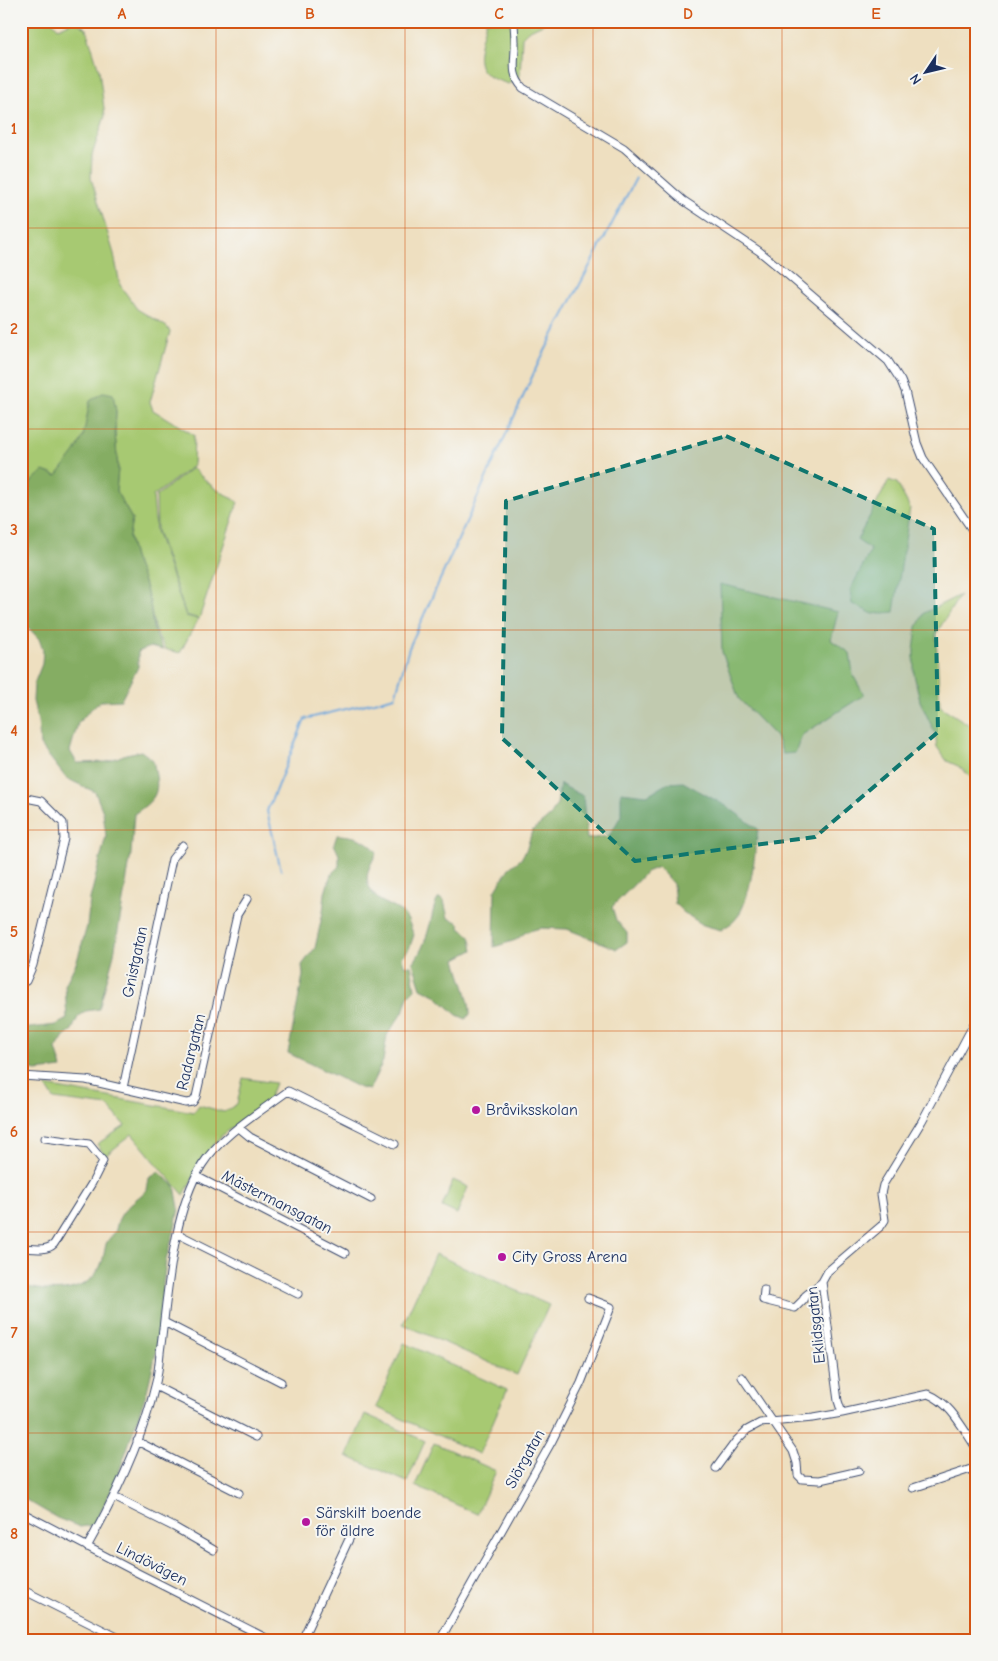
<svg xmlns="http://www.w3.org/2000/svg" width="998" height="1661" viewBox="0 0 998 1661" font-family="'Comic Neue',sans-serif">
<rect width="100%" height="100%" fill="#f6f6f2"/>
<filter id="ink" filterUnits="userSpaceOnUse"><feTurbulence type="fractalNoise" baseFrequency=".02" numOctaves="2"/><feDisplacementMap in="SourceGraphic" scale="10" xChannelSelector="R" yChannelSelector="G"/><feConvolveMatrix kernelMatrix="1 2 1 2 8 2 1 2 1" color-interpolation-filters="sRGB"/></filter>
<filter id="wash" filterUnits="userSpaceOnUse"><feTurbulence type="fractalNoise" baseFrequency=".0096" numOctaves="4" result="noise"/><feDisplacementMap in="SourceGraphic" scale="20" xChannelSelector="R" yChannelSelector="G"/><feGaussianBlur stdDeviation="1.12" result="paint"/><feColorMatrix in="noise" values="0 0 0 0 0 0 0 0 0 0 0 0 0 0 0 0 0 1.4 0 .05"/><feComposite in="paint" operator="in"/></filter>
<g filter="url(#wash)">
<rect width="100%" height="100%" fill="#eedfc0"/>
<path fill="#a7c972" stroke="#617c68" d="M21,21h31l6,7 16,-7 12,7 13,42 6,46 -13,39 -1,23 23,76 6,31 17,24 30,18 3,5 -20,70 3,8 41,25 -1,31 -40,30 3,35 30,85 12,3 -18,34 -15,-4 -11,-21 -4,-25 -7,-24 -9,-21 -5,-21 3,-18 -16,-28 2,-22 -3,-36 1,-22 -26,-10c-3,12 -4,25 -6,36 -5,14 -17,28 -27,39l-26,6 -10,18z
M486,21h63l-21,10 -6,6 -2,39 -12,8c-7,-3 -17,-5 -22,-10 -15,-11 -3,-38 0,-53z
M192,468l21,19 25,15 -39,117 -13,-4 -29,-84 -1,-35z
M889,480l8,3 13,25 -16,104 -21,2 -21,-10 -2,-14 21,-40 -14,-10z
M720,584l118,28 -7,28 19,13 3,22 11,20 -62,40 -7,18 -12,1 -7,-17 -37,-38 -17,-47z
M960,595l-24,39 4,72 37,24v53l-19,-17 -11,-5 -10,-14 -2,-14 -15,-32 -6,-27v-23l3,-24 7,-14z
M243,1078l32,5 -7,18 -48,36 -18,24 -18,34 -28,-32 -24,-29 -27,22 -8,-12 28,-18 -17,-20 -54,-7 -8,-13 148,26 5,-7 25,7 13,-8z
M453,1180l15,7 -11,27 -15,-7z
M435,1254l114,51 -32,70 -114,-51z
M404,1343l103,47 -28,64 -103,-47z
M365,1414l60,27 -18,41 -60,-26z
M434,1443l62,28 -19,43 -62,-28z"/>
<path fill="#85ad64" stroke="#506e61" d="M104,392l9,2 3,17 -1,22 3,36 -2,22 16,28 -3,18 5,21 9,21 7,24 3,25 10,22 -13,-3 -12,5v15l-17,33 -20,1 -10,8 -13,14 -8,28 7,12 30,-1 19,-8 15,-3 12,9c6,30 8,36 -19,54l-3,40 -17,100 -15,55 -13,2 -8,6 -6,13 -8,6 -8,13 6,19 -26,3 -15,-4v-38l35,-4 11,-6 -2,-34 12,-24 10,-35 3,-27 16,-63 -3,-24 -8,-20 -29,-14 -26,-33 -2,-24 -5,-20 1,-17 8,-20 1,-14 -4,-11 -13,-14 -2,-21 -3,-2v-102l10,-18 12,-11 14,5 18,-24 8,-15 7,-36z
M683,782l45,25 30,22c-3,23 -7,75 -24,92 -3,3 -9,6 -13,9l-18,-5 -20,-13 -8,-8 -2,-20 -15,-17 -12,5 -34,35 4,13 11,13v9l-10,7 -50,-20 -27,-1 -14,4 -10,8 -22,7 1,-56 14,-23 12,-9 6,-11 5,-17 19,-16 6,-11 3,-20 23,12 4,43 22,-3 12,-20v-24l26,3 21,-12z
M337,835c16,0 30,4 40,17 -7,14 -15,25 -5,40 3,4 6,8 11,10 7,4 19,8 23,15 4,5 5,13 8,18l-5,14 -7,8 2,8 7,1 4,23 -7,7 -5,16 -16,23 -4,26 -14,29 -9,-2 -72,-35 15,-78 -1,-10 13,-17 8,-36 2,-19 5,-16 9,-11v-11l-5,-11z
M439,898l5,3 4,17 10,4 3,7c11,6 10,10 12,21l-17,9c4,19 14,37 14,55l-4,5 -9,-4 -22,-20 -14,-7 -8,-25c8,-10 14,-26 17,-39 3,-9 3,-19 9,-26z
M159,1172l16,14 4,22 -4,20 -9,32 -7,58 -2,31 -10,42 -31,90 -22,44 -14,2 -23,-9 -36,-21v-212c27,8 64,11 79,-18 4,-8 4,-15 6,-23 2,-5 6,-8 9,-12 2,-5 2,-10 5,-15 6,-11 17,-18 27,-27l2,-12z"/>
<g fill="none" stroke-linecap="round" stroke-linejoin="round">
<path stroke="#6aa6db" stroke-width="2" d="M281,870l-14,-59 38,-92 90,-22 14,-49 128,-282 99,-188"/>
</g>
</g>
<g filter="url(#ink)">
<g fill="none" stroke-linecap="round" stroke-linejoin="round">
<g stroke="#3b496d" stroke-width="9">
<path id="street" d="M514,21c0,7 1,14 1,21 1,18 -6,31 8,46l101,60 60,53 75,50 23,19 106,91 13,20 4,10 12,52 6,15 54,79
M21,797l20,4 22,22 1,16 -31,126 -7,16 -5,2
M21,1076l65,4 100,23 7,-1 3,-5 41,-182 10,-16
M123,1088l49,-229 11,-14
M239,1128l11,9 121,62
M196,1176l149,77
M178,1234l120,60
M21,1248c11,0 25,4 33,-4l38,-61 11,-22 -14,-17 -44,-6
M764,1290l-1,10 32,8 8,-8 2,-4 17,-14
M164,1322l117,60
M742,1377l51,74 4,12 1,12 4,4 18,1 39,-9
M155,1386l101,51
M842,1413l86,-19c23,9 35,35 49,55
M137,1441l102,52
M716,1468l20,-27 11,-11 13,-7 53,-5 29,-5 -4,-12 -16,-119 6,-11 53,-45 4,-6 -4,-26 2,-9 39,-64 55,-103
M913,1488l64,-21
M114,1497l60,30 40,23
M21,1512l111,58 138,70
M87,1547c28,-50 55,-105 68,-161 4,-13 4,-28 6,-41 7,-54 12,-134 41,-180 19,-30 58,-53 86,-74l107,53
M21,1589l102,51
M302,1640l48,-103
M440,1640l112,-199 29,-58 30,-76 -23,-9"/>
</g>
<use href="#street" stroke="#fff" stroke-width="7"/>
</g>
</g>
<path fill="#0f766e" fill-opacity="0.2" stroke="#0f766e" stroke-width="4" stroke-dasharray="10 6" stroke-linejoin="round" d="M726,436l208,93 4,203 -123,105 -180,24 -133,-123 4,-237z"/>
<path fill="none" stroke="#d45514" stroke-width="1" stroke-opacity="0.55" d="M216,21v1619M405,21v1619M593,21v1619M782,21v1619M21,228h956M21,429h956M21,630h956M21,830h956M21,1031h956M21,1232h956M21,1433h956"/>
<g fill="#b5179e" stroke="#f6f6f2" stroke-width="2">
<circle cx="476" cy="1110" r="5"/>
<circle cx="502" cy="1257" r="5"/>
<circle cx="306" cy="1522" r="5"/>
</g>
<g text-anchor="middle" dominant-baseline="central" stroke-width="4" stroke-linejoin="round" paint-order="stroke">
<g font-size="16" fill="#1b2f5e" stroke="#f6f6f2">
<text transform="translate(135 962) rotate(-78)">Gnistgatan</text>
<text transform="translate(191 1052) rotate(-76)">Radargatan</text>
<text transform="translate(277 1202) rotate(27)">Mästermansgatan</text>
<text transform="translate(816 1325) rotate(-96)">Eklidsgatan</text>
<text transform="translate(525 1459) rotate(-61)">Slörgatan</text>
<text transform="translate(152 1564) rotate(27)">Lindövägen</text>
</g>
<g font-size="16" fill="#1b2f5e" stroke="#f6f6f2" text-anchor="start">
<text x="486" y="1110">Bråviksskolan</text>
<text x="512" y="1257">City Gross Arena</text>
<text x="316" y="1513">Särskilt boende<tspan x="316" dy="18">för äldre</tspan></text>
</g>
</g>
<rect width="998" height="1661" fill="none" stroke="#f6f6f2" stroke-width="55"/>
<g transform="translate(926 72) rotate(235)" stroke="#f6f6f2" stroke-width="4" paint-order="stroke">
<path d="M0-4L9 19L0 12L-9 19Z" fill="#1b2f5e"/>
<text y="-8" font-size="14" font-weight="bold" text-anchor="middle" fill="#1b2f5e">N</text>
</g>
<rect x="28" y="28" width="942" height="1606" fill="none" stroke="#d45514" stroke-width="2"/>
<g font-size="16" text-anchor="middle" font-weight="bold" fill="#d45514">
<text x="122" y="19">A</text>
<text x="310" y="19">B</text>
<text x="499" y="19">C</text>
<text x="688" y="19">D</text>
<text x="876" y="19">E</text>
<text x="14" y="134">1</text>
<text x="14" y="334">2</text>
<text x="14" y="535">3</text>
<text x="14" y="736">4</text>
<text x="14" y="937">5</text>
<text x="14" y="1137">6</text>
<text x="14" y="1338">7</text>
<text x="14" y="1539">8</text>
</g>
</svg>
